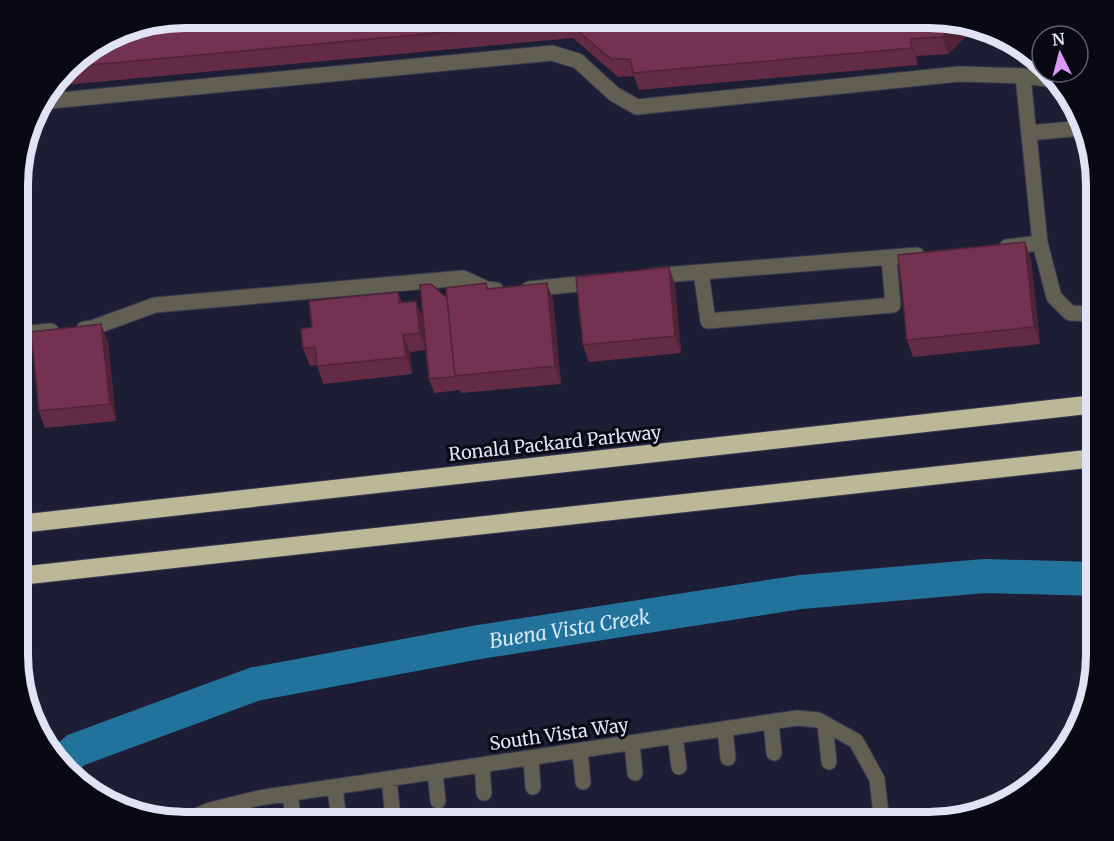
<svg xmlns="http://www.w3.org/2000/svg" width="1114" height="841" viewBox="0 0 1114 841" font-family="Merriweather,serif">
<rect width="100%" height="100%" fill="#1d1e35"/>
<g fill="none" stroke-linecap="round" stroke-linejoin="round">
<path stroke="#22739b" stroke-width="34" id="s1" d="M61,763l15,-13 179,-66 224,-42 322,-50 184,-16 111,3"/>
<g stroke="#383a50" stroke-width="17">
<path id="minor" d="M1023,76l17,167 14,54 16,16 26,1
M40,102l512,-49 26,8 36,33 23,13 322,-33 64,2 32,4
M1029,133l54,-5
M1007,247l33,-4
M701,272l7,49 185,-16 -4,-47
M651,276l266,-21
M529,289l69,-7
M84,329l8,-1 63,-23 308,-27 24,11 9,1
M19,334l32,-3
M771,722l3,31
M825,724l4,38
M725,729l3,29
M675,736l4,31
M632,743l3,30
M580,751l3,31
M531,758l2,29
M482,765l2,28
M435,772l3,29
M389,779l3,29
M335,787l3,26
M290,794l3,23
M241,803l2,20
M179,823l31,-13 49,-12 538,-80 21,2 38,21 21,38 5,44"/>
</g>
<g stroke="#383a50" stroke-width="20">
<path id="highway" d="M19,524l1077,-120
M19,576l1077,-118"/>
</g>
<use href="#minor" stroke="#615f52" stroke-width="15"/>
<use href="#highway" stroke="#bcb797" stroke-width="18"/>
</g>
<path fill="#632b44" d="M185,18h754l27,18 -18,18 -32,2 2,9 -279,25 -5,-14 -16,1 -45,-39 -520,48 22,-27z
M1031,259l9,85 -127,13 -6,-17z
M669,267l6,18 6,68 -92,9 -6,-17z
M486,283l2,5 65,12 8,84 -100,9 -1,-3 -26,3 -5,-14 18,-81z
M398,292l4,11 14,-2 7,17 3,32 -16,2 2,22 -89,10 -6,-19 -7,1 -7,-18 9,-21z
M108,342l8,79 -71,7 -6,-17z
M19,349l4,10 1,13h-5z
M19,374l6,54 -6,1z"/>
<path fill="#502337" d="M956,22l8,2 2,12 -18,18 -6,-17z
M910,39l6,17 2,9 -6,-17z
M1025,242l6,17 9,85 -6,-17z
M669,267l6,18 6,68 -6,-17z
M547,283l6,17 8,84 -6,-18z
M416,301l7,17 3,32 -6,-17z
M101,324l7,18 8,79 -6,-17z
M403,335l7,17 2,22 -6,-17z
M19,349l4,10 1,13 -4,-14z
M19,374l6,54 -5,-13 -1,-11z"/>
<path fill="#73324f" stroke="#502337" stroke-width="1.5" d="M185,18h754l17,4 -14,15 -32,2 2,9 -279,25 -3,-14h-19l-45,-38 -497,46 6,-8 56,-32z
M1025,242l9,85 -127,13 -9,-85z
M669,267l6,69 -92,9 -7,-68z
M486,283l1,6 60,-6 8,83 -100,10 -9,-88z
M431,284l16,14 8,79 -26,2 -9,-94z
M398,292l1,11 17,-2 4,32 -17,2 3,22 -89,9 -2,-19 -12,1 -2,-19 11,-2 -3,-26z
M101,324l9,80 -71,7 -8,-79z"/>
<g text-anchor="middle" dominant-baseline="central" stroke-width="6" stroke-linejoin="round" paint-order="stroke">
<g font-size="18" fill="#e1e3f4" stroke="#090913">
<text transform="translate(555 443) rotate(-6)">Ronald Packard Parkway</text>
<text transform="translate(559 734) rotate(-8)">South Vista Way</text>
</g>
<g font-size="20" font-style="italic" fill="#d4e7f3" stroke="#090913">
<text stroke="none"><textPath href="#s1" startOffset="530">Buena Vista Creek</textPath></text>
</g>
</g>
<path d="M0 0H1114V841H0ZM185 28H929A157 157 0 0 1 1086 185V655A157 157 0 0 1 929 812H185A157 157 0 0 1 28 655V185A157 157 0 0 1 185 28Z" fill="#090913" fill-rule="evenodd"/>
<path fill="none" stroke="#e1e3f4" stroke-width="8" d="M185 28H929A157 157 0 0 1 1086 185V655A157 157 0 0 1 929 812H185A157 157 0 0 1 28 655V185A157 157 0 0 1 185 28Z"/>
<g transform="translate(1060 54) rotate(354)"><circle r="28" fill="#090913" stroke="#5f606d" stroke-width="1.5"/>
<path d="M0-4.5L10 22L0 15L-10 22Z" fill="#db99f5"/>
<text y="-9" font-size="16" font-weight="bold" text-anchor="middle" fill="#e1e3f4">N</text>
</g>
</svg>
